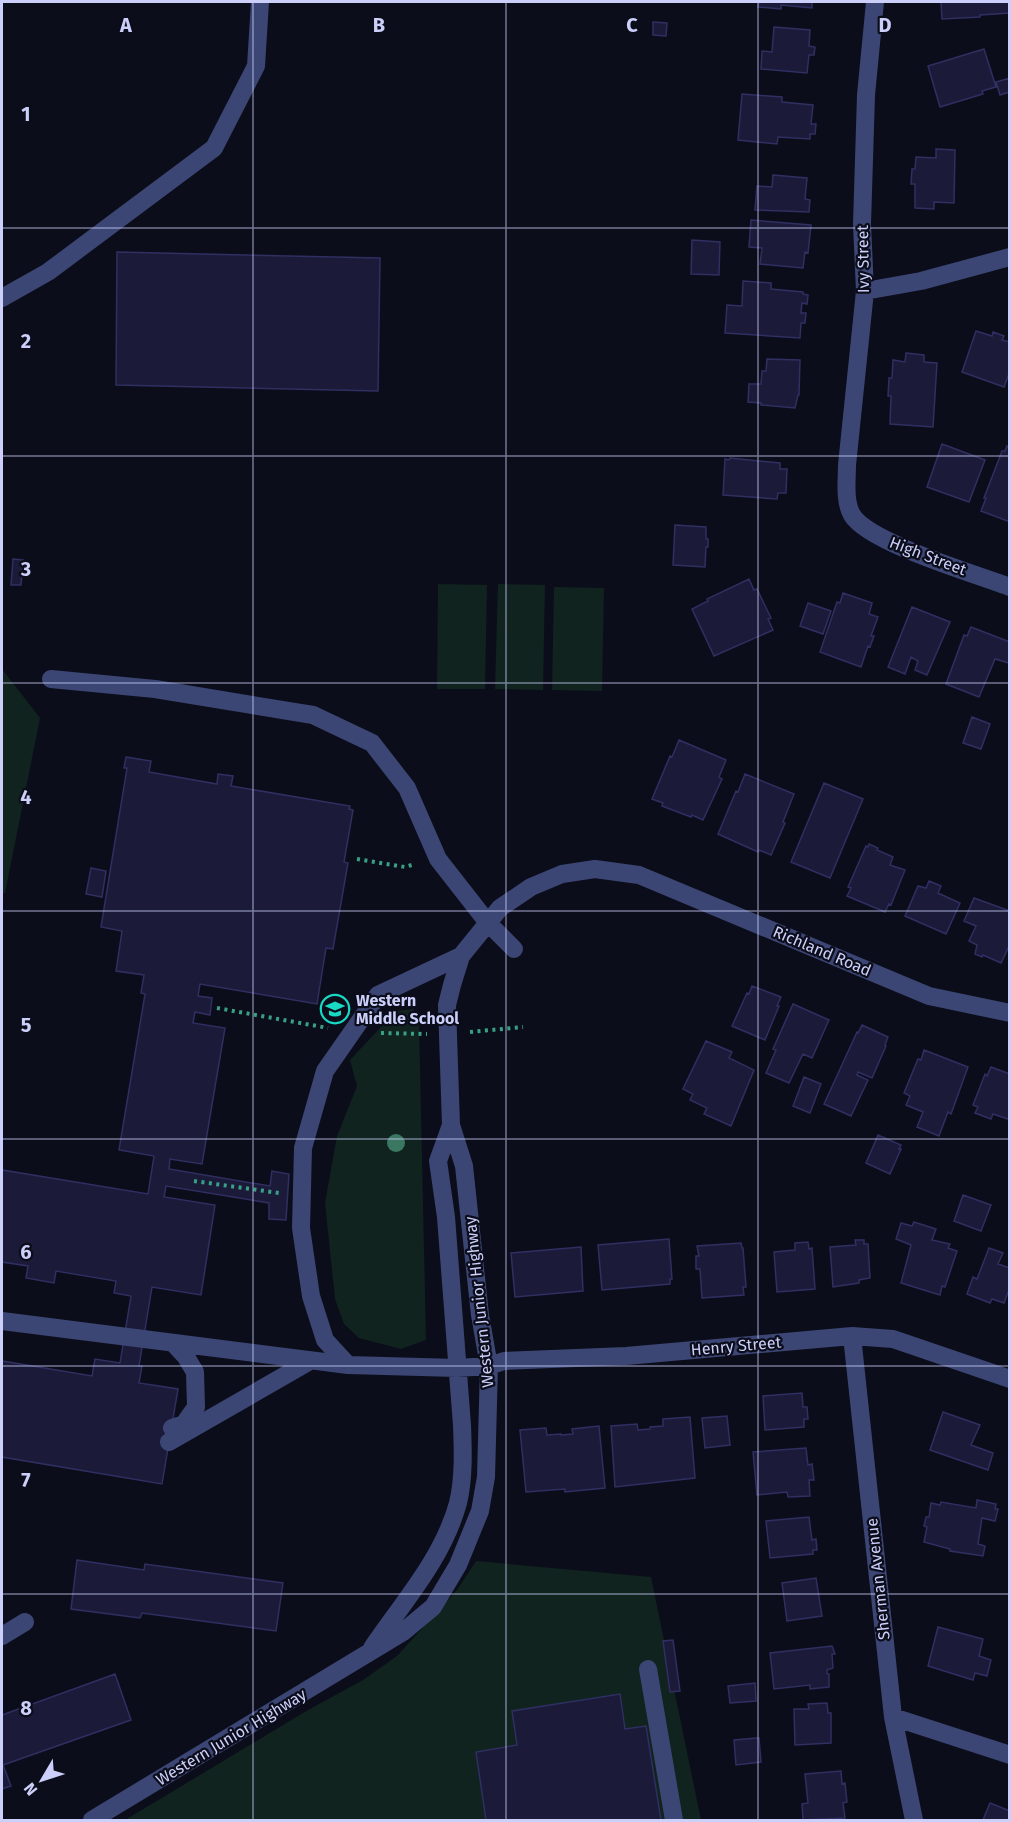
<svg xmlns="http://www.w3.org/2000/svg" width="1011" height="1822" viewBox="0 0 1011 1822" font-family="'Fira Sans',sans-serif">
<rect width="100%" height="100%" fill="#0c0d1a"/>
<path fill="#10231e" d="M438,584l49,1 -2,104h-48z
M498,584l47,1 -2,105 -48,-1z
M554,587l50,1 -2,103 -50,-1z
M2,669l38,49 -35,175h-3z
M413,1009l6,13 7,318 -25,9 -42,-11 -15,-14 -9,-25 -10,-96 12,-67 20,-50 -7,-26 46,-49z
M476,1561l175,16 50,243h-576l183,-110 55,-30 34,-24 60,-66z"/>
<path fill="#1b1b39" stroke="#2f2f62" stroke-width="1.5" d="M759,2h53v6l-31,-3v4l-23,-2z
M941,2h69v11l-30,2v2l-38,2z
M653,22l14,1 -1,13 -13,-1z
M774,27l36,3 -1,16 6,1 -1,8h-5l-2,18 -46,-4 1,-18 10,1z
M984,49l12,38 -14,4 1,3 -43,13 -12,-41z
M1010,78v14l-10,3 -4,-13z
M742,94l40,3v5l31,3 -2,19h5l-1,10h-5v5l-32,-2 -1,7 -39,-4z
M936,149l19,1 -1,53 -20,-1v7l-19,-1v-24h-4l1,-15h3l1,-12 20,1z
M773,175l34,3 -2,21 5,1 -1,12 -54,-2 2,-24 15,1z
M751,220l60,5 -3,28 -3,-1 -2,16 -43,-4 2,-16 -13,-1z
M692,240l28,2 -1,33 -28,-1z
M117,252l263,6 -2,133 -262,-6z
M743,281l28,2v6l32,3v2l5,1 -1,9 -5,-1 -1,10h5l-1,10h-4l-1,15 -75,-5 2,-28 15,1z
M976,331l16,5 1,-4 11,4 -2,4 8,2v29l-6,16 -42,-15z
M906,353l18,2v7l13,1 -4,64 -43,-3 1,-28h-3l1,-18h3l1,-18 12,2z
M767,359l33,1 -1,35h-1l-3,13 -34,-3v-2l-13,-1 1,-18h12l1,-13h4z
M942,444l43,16 -16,42 -42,-15z
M1007,446l3,2v74l-29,-11 5,-13h-2l18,-47h3z
M730,458l50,5v6h7l-1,24h-8l-1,6 -54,-4 2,-36 4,1z
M675,525l31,2v12h2v8h-2l-1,20 -32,-2z
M13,559l10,1 -2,25h-10z
M749,579l5,11 3,-1 14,29 -3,1 5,11 -59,26 -22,-47 16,-8 -1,-2z
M843,593l29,10 -3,11 9,3 -7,19h3l-4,11 -2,-1 -7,21 -41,-15 17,-50 3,1z
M808,603l23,8 -8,23 -23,-8z
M912,607l38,15 -23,53 -12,-5 3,-9 -7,-4 -6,17 -17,-7z
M971,627l39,15 -1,21 -14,-4 -16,38 -33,-13 18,-49 3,1z
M972,717l18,7 -9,25 -18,-6z
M679,740l47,20 -7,17 3,2 -19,41 -11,-5 -1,2 -29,-11 1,-3 -11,-4 18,-43 2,1z
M126,757l25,4 -2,11 68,12 1,-10 15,2 -2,10 119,20 -1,3 4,1 -9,52 4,1 -15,86 -7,-1 -9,56 -117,-20 -2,12 14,2 -2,17 -15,-3 -2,11 32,5 -23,136 -32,-5 -1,10 101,17 2,-15 17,3 -3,46 -17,-1v-16l-103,-17 -2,11 51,8 -14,90 -49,-8 -13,79h3l-3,17 39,6 -16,95 -160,-27v-96l90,15 3,-17 25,4 11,-67 -17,-3 2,-12 -60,-10 -2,12 -28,-5 2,-12 -26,-4v-92l146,24 6,-38 -35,-6 26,-156 -4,-1 3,-18 -28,-4 6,-40 -21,-4 26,-159h-3z
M745,774l49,20 -11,28 2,1 -14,32 -12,-5 -1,2 -40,-18 18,-43 2,1z
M824,783l39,16 -33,79 -39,-16z
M869,844l9,4 -1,2 16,7 -3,8 15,5 -14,35 -2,-1 -4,8 -38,-16 4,-8 -3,-1 18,-41 2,1z
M91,868l15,3 -4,26 -16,-3z
M929,881l12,5 -3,7 22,10 -14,31 -41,-18 13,-30 8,2z
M974,898l36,13v33l-9,19 -18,-8 -1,2 -7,-3 2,-9 -8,-4 7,-15 -12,-5z
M752,986l29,11 -4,9h2l-14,34 -33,-14 15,-33 2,1z
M793,1004l36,16 -17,38 -9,-4 -14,29 -23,-10 10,-23 -3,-1z
M862,1025l26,12 -3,8 1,1 -14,32 -14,-6 -1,3 11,5 -17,36 -27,-12 33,-72 1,1z
M706,1041l26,11 -3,6 25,12 -23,56 -27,-12 3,-6 -17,-8 3,-6 -10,-5z
M924,1050l44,17 -17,47 -3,-2 -9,24 -22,-9 6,-15 -17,-7 4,-9 -6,-3 14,-34 3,1z
M991,1067l19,7v41l-2,4 -15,-5 -2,5 -16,-6 3,-6 -5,-2 12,-31 2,2z
M804,1077l17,7 -11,29 -17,-7z
M878,1135l23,10 -2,4h2l-11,25 -24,-11z
M963,1195l28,10 -10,26 -27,-10z
M914,1222l22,7 -4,11 18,4 -2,4 9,3 -12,36 -3,-1 -2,9 -39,-12 10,-38 -15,-6 5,-16 11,3z
M669,1239l3,40h-2v5l-68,6 -4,-45z
M855,1240h9v4h4l2,34 -11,2v3l-26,4 -3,-40 26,-2z
M808,1242l1,7 3,-1 3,41 -38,3 -3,-40 21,-2v-7z
M741,1243l1,5h1l3,39h-3l1,8 -42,3 -2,-29h-4v-13h3l-2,-10z
M581,1247l2,44 -68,6 -4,-44z
M989,1248l14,5 -5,11 12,4v19l-6,16 -12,-4 -2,4 -23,-9 6,-17 4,2z
M802,1393l1,14h4l1,12h-4v8l-39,3 -2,-34z
M943,1412l37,13 -9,20 22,8 -5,17 -58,-20z
M727,1416l3,29 -25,3 -3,-30z
M690,1417l5,61 -80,9 -4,-61 26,-2 1,6 12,-1v-2l13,-1v-7z
M599,1426l6,62 -40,4v-3l-39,3 -6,-62 26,-2 1,7 14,-1v1l12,-1 -1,-5z
M806,1448l2,17 4,-1 2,16h-5l1,16 -22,1 -1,-5 -30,3 -4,-43z
M977,1500l19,4 -1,5h3l-3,12 -13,-3 -4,26 7,2 -2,10 -33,-5v-2l-26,-7 3,-15 -3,-1 2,-9h3l2,-14 9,2 1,-3 35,6z
M809,1517l3,23 4,-1 1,11h-4v4l-43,4 -4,-37z
M77,1560l67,10 1,-6 138,19 -7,48 -134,-18 -2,5 -69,-9z
M816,1578l6,38 -35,5 -5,-38z
M938,1627l45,12 -4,17 12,4 -4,16 -12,-3 -2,7 -45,-14z
M673,1640l7,51 -10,1 -7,-51z
M832,1646l3,8h-3l1,14 -6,2v4h2v13l-19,2v-4l-36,4 -4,-36z
M115,1674l16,46 -128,45 8,21 -9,3v-74z
M755,1683l1,18 -26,2 -2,-17z
M620,1694l5,35 21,-3 15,94h-175l-10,-68 41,-7 -5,-34z
M827,1703l1,10h3v30l-36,2 -1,-36h15l-1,-5z
M757,1738h2l2,24 -25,3 -2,-25z
M841,1771l1,13 3,-1 2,19 -4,1 2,15 -42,2 -1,-16 6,-1 -3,-29z
M990,1803l20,8v9h-27z"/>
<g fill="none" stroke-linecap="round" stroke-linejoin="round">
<path stroke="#38a084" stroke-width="4" stroke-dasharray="3 4.5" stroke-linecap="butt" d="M357,859l48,8 10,-3
M217,1008l111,20
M470,1032l53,-5
M381,1033l46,1
M194,1181l85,12"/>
<path stroke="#3c4674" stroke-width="18" d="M875,2l-9,93 -4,129 3,67 -18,174c0,15 -3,36 5,50 17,28 124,59 158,72
M865,291l56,-10 89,-24
M2,298l46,-26 166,-124 42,-82 4,-64
M51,679l104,10 158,26 59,28 35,45 31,71 50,64 26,26
M2,1321l346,44 109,3 32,-2 15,-5 122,-5 226,-20 41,3 117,40
M852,1336l41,381 21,103
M348,1365l-23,-25 -14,-44 -10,-68 2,-80 22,-77 53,-76 83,-39
M172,1428l12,-4 12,-17 -1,-35 -9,-15 -13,-14
M169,1442l141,-81
M2,1636l23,-14
M372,1648c32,-47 71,-90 86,-145 6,-25 5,-53 4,-78l-16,-208 -8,-56 13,-36
M648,1669l26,151
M893,1717l117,38
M92,1820l311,-188 30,-25 25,-42 22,-54 6,-34 3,-111 -9,-51 -16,-149 -13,-41 -4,-120 5,-20 9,-29 39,-48 31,-21 31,-13 33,-5 44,6 290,121 81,17"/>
</g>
<circle fill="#3a7862" cx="396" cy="1143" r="9"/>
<path fill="none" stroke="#cbcff9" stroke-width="1.5" stroke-opacity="0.55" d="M253,2v1818M506,2v1818M758,2v1818M2,228h1008M2,456h1008M2,683h1008M2,911h1008M2,1139h1008M2,1366h1008M2,1594h1008"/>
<defs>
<g id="school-ring" transform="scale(1.5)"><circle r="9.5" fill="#0c0d1a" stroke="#17d9c4" stroke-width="1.5"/><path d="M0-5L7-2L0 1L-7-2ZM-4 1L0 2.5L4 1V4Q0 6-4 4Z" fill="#17d9c4"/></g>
</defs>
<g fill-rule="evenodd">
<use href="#school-ring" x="335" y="1009"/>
</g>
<g text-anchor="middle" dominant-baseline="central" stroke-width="4.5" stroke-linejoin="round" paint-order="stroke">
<g font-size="16" fill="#cbcff9" stroke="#0c0d1a">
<text transform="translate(863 259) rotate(-91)">Ivy Street</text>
<text transform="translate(928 556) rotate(21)">High Street</text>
<text transform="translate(822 951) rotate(23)">Richland Road</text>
<text transform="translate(479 1302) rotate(-96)">Western Junior Highway</text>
<text transform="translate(736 1346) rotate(-5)">Henry Street</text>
<text transform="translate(878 1579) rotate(-96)">Sherman Avenue</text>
<text transform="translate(231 1737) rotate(-31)">Western Junior Highway</text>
</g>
<g font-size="16" font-weight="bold" fill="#cbcff9" stroke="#0c0d1a" text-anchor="start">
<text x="356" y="1000">Western<tspan x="356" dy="18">Middle School</tspan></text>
</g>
</g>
<g font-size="20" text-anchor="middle" font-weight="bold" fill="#cbcff9" stroke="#0c0d1a" stroke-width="4.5" stroke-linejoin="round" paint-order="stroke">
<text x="126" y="32">A</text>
<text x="379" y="32">B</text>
<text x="632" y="32">C</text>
<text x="885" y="32">D</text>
<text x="26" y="121">1</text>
<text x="26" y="348">2</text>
<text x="26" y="576">3</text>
<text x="26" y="804">4</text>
<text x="26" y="1032">5</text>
<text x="26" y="1259">6</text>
<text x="26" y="1487">7</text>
<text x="26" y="1715">8</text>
</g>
<rect width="1011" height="1822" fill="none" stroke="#cbcff9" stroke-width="6"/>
<g transform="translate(42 1780) rotate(231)" stroke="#0c0d1a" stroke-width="4.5" paint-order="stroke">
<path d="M0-4.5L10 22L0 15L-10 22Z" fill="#cbcff9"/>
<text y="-9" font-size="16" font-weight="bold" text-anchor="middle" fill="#cbcff9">N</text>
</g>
</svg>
